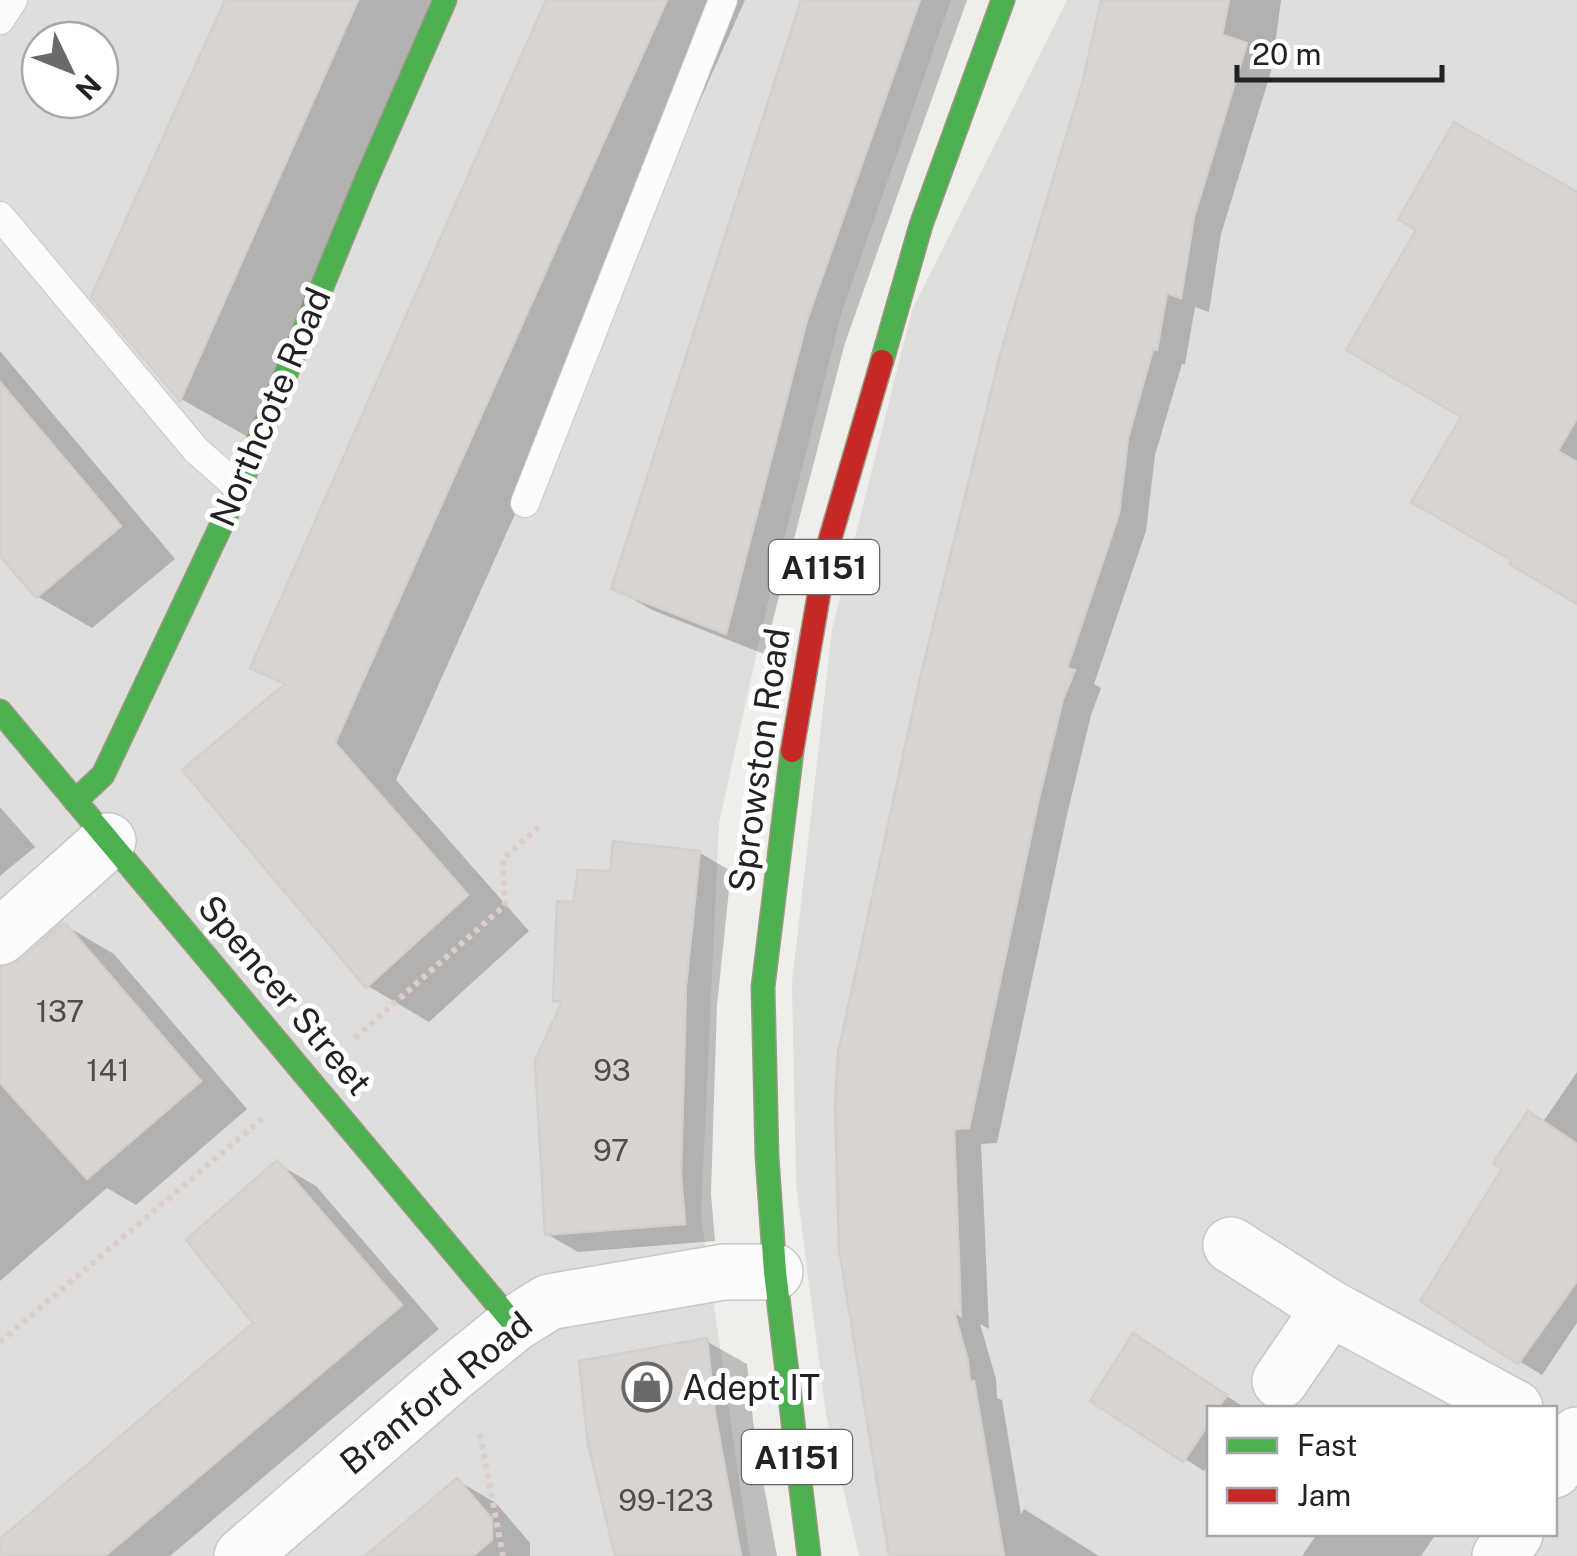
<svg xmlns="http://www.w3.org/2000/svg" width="1577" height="1556" viewBox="0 0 1577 1556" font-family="'Public Sans',sans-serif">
<rect width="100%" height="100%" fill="#f0eeeb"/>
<path fill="#dfdedc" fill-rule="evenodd" d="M0,0h951l-109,311 -74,291 -49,221 -18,392 49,341h-750zM40,40h60v60h-60z
M1067,0h510v1556h-718l-33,-141 -30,-232 -4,-200 40,-354 80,-319zM1210,1408h344v126h-344z"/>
<path fill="#0003" d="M228,0h216l-196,437 -67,-38 -87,-103z
M549,0h196l-349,780 133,151 -100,91 -61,-36 -82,-300 -32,-19z
M804,0h163l-122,343 -81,311 -112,-44 -38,-22z
M1107,0h174l-9,68 -51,166 -12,78 -14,-5 -10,57h-3l-27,91 -9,76 -52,153 7,4 -10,27 -24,100 -70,328 -16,1 8,185 -9,-5 16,55 1,19 5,2 19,114 3,-5 75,47h-208z
M1577,195v407l-112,-186z
M0,351l175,208 -83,69 -55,-32 -37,-44z
M0,807l35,40 -35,29z
M700,853l31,18 -14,134 -6,189 4,47 -137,11 -31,-18 16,-230 -7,-4 19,-96 37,-31z
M66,926l48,28 133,155 -111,96 -29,-17 -107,93v-311l21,-7z
M1577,1072v251l-35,52 -23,-14 24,-239z
M278,1164l38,22 123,143 -269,227h-170v-13l257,-219z
M706,1341l41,23 8,74 22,118h-160z
M1153,1347l92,61h-35v54l-6,9 -111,-71z
M458,1481l38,22 34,40v13h-161z
M1317,1534h119l-15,22h-119z"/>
<path fill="#d7d4d2" stroke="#d3d0cc" stroke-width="2.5" d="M225,0h133l-178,401 -89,-104z
M546,0h121l-332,743 133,152 -102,93 -184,-218 103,-86 -35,-16z
M801,0h119l-113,320 -81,314 -115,-45z
M1101,0h128l-7,35 25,8 -53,174 -13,81 -14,-5 -10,57 -4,-1 -25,89 -9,76 -52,154 8,2 -12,29 -24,99 -70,330 -15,1 7,187 -7,-5 14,50 2,21 4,-1 30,175h-115l-50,-307 -4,-145 3,-51 82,-375 81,-327 82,-271z
M1454,122l123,70v226l-19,33 19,11v142l-68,-40 2,-4 -100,-58 50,-85 -115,-67 70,-120 -18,-11z
M0,382l121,144 -85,72 -36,-42z
M613,841l87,10 -14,135 -5,189 4,49 -140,11 -10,-175 27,-58 -9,-1 4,-100 16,1 5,-32 32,1z
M61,924h5l135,157 -114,98 -87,-96v-116l21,-7z
M1528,1111l49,33v137l-59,83 -98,-63 82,-132 -9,-6z
M277,1160l125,145 -297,251h-105v-17l253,-216 -67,-83z
M1133,1333l94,62 -9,13h-8v14l-27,40 -93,-61z
M707,1338l8,75 26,143h-126l-27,-112 -9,-83z
M457,1478l35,41v21l-19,16h-108z"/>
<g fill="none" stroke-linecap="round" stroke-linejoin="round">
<g stroke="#c9c8c7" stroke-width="30">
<path id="lane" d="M0,20l13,-20
M0,216l196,234 43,38
M525,503l198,-503"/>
</g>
<g stroke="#c9c8c7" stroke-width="58">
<path id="street" d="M0,937l108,-96
M1231,1245l99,63 185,100
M1280,1381l50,-73
M1554,1470l23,-35
M242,1556l208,-180 64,-52 35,-22 175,-30h51
M1500,1556l15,-22"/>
</g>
<g stroke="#999a82" stroke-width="25">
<path id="fast" d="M882,361l39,-136 82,-225
M0,711l514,613
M792,751l-29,236 4,170 8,115 34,284
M75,801l28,-26 136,-287 127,-308 79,-180"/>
</g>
<g stroke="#999a82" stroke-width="25">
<path id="jam" d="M792,751l34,-198 56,-192"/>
</g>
<path stroke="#dccecd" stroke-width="6" stroke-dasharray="5 5" stroke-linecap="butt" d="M355,1038l150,-133 -2,-46 36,-32
M0,1342l263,-224
M480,1434l23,122"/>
<use href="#lane" stroke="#fdfcfc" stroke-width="28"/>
<use href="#street" stroke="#fdfcfc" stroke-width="55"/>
<use href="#fast" stroke="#4caf50" stroke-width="22"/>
<use href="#jam" stroke="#c62828" stroke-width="22"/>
</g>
<defs>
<g id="shop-ring" transform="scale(2.5)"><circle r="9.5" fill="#fff" stroke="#6a6968" stroke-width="1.5"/><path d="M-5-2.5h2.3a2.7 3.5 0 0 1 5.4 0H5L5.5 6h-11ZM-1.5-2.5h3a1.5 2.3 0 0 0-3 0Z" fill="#6a6968"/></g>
</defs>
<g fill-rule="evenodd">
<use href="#shop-ring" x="647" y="1387"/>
</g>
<g text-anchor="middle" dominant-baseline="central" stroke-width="10" stroke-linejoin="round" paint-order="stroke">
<g font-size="30" fill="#4f4e4e">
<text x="60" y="1011">137</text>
<text x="108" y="1070">141</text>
<text x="612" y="1070">93</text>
<text x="611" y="1150">97</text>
<text x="666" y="1500">99-123</text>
</g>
<g fill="#fff" stroke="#646464" stroke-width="2.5">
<rect x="769" y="540" width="110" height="54" rx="8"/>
<rect x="742" y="1430" width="110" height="54" rx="8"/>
</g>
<g font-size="32" font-weight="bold" fill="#222">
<text x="824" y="567">A1151</text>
<text x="797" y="1457">A1151</text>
</g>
<g font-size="35" fill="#222" stroke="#fff">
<text transform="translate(270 407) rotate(-67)">Northcote Road</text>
<text transform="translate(759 760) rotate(-82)">Sprowston Road</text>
<text transform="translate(285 995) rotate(50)">Spencer Street</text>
<text transform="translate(436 1393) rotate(-39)">Branford Road</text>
</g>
<g font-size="35" fill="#222" stroke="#fff" text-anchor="start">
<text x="682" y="1387">Adept IT</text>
</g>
</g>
<rect x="1207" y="1406" width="350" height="130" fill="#ffffff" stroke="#a7a7a7" stroke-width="2.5"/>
<rect x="1227" y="1438" width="50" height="15" fill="#4caf50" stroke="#a7a7a7" stroke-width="2.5"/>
<text x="1297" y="1456" font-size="30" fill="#222222">Fast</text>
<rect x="1227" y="1488" width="50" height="15" fill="#c62828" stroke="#a7a7a7" stroke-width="2.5"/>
<text x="1297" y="1506" font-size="30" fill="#222222">Jam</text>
<g transform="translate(70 70) rotate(133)"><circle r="48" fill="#ffffff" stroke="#a7a7a7" stroke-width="2.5"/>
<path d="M0-8L18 38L0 25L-18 38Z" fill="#6a6968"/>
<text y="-15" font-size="28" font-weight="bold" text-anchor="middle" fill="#222222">N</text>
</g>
<path d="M1237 65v15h205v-15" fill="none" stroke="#222222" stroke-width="5"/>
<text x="1252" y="65" font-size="30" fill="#222222" stroke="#ffffff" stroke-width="8" paint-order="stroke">20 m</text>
</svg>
